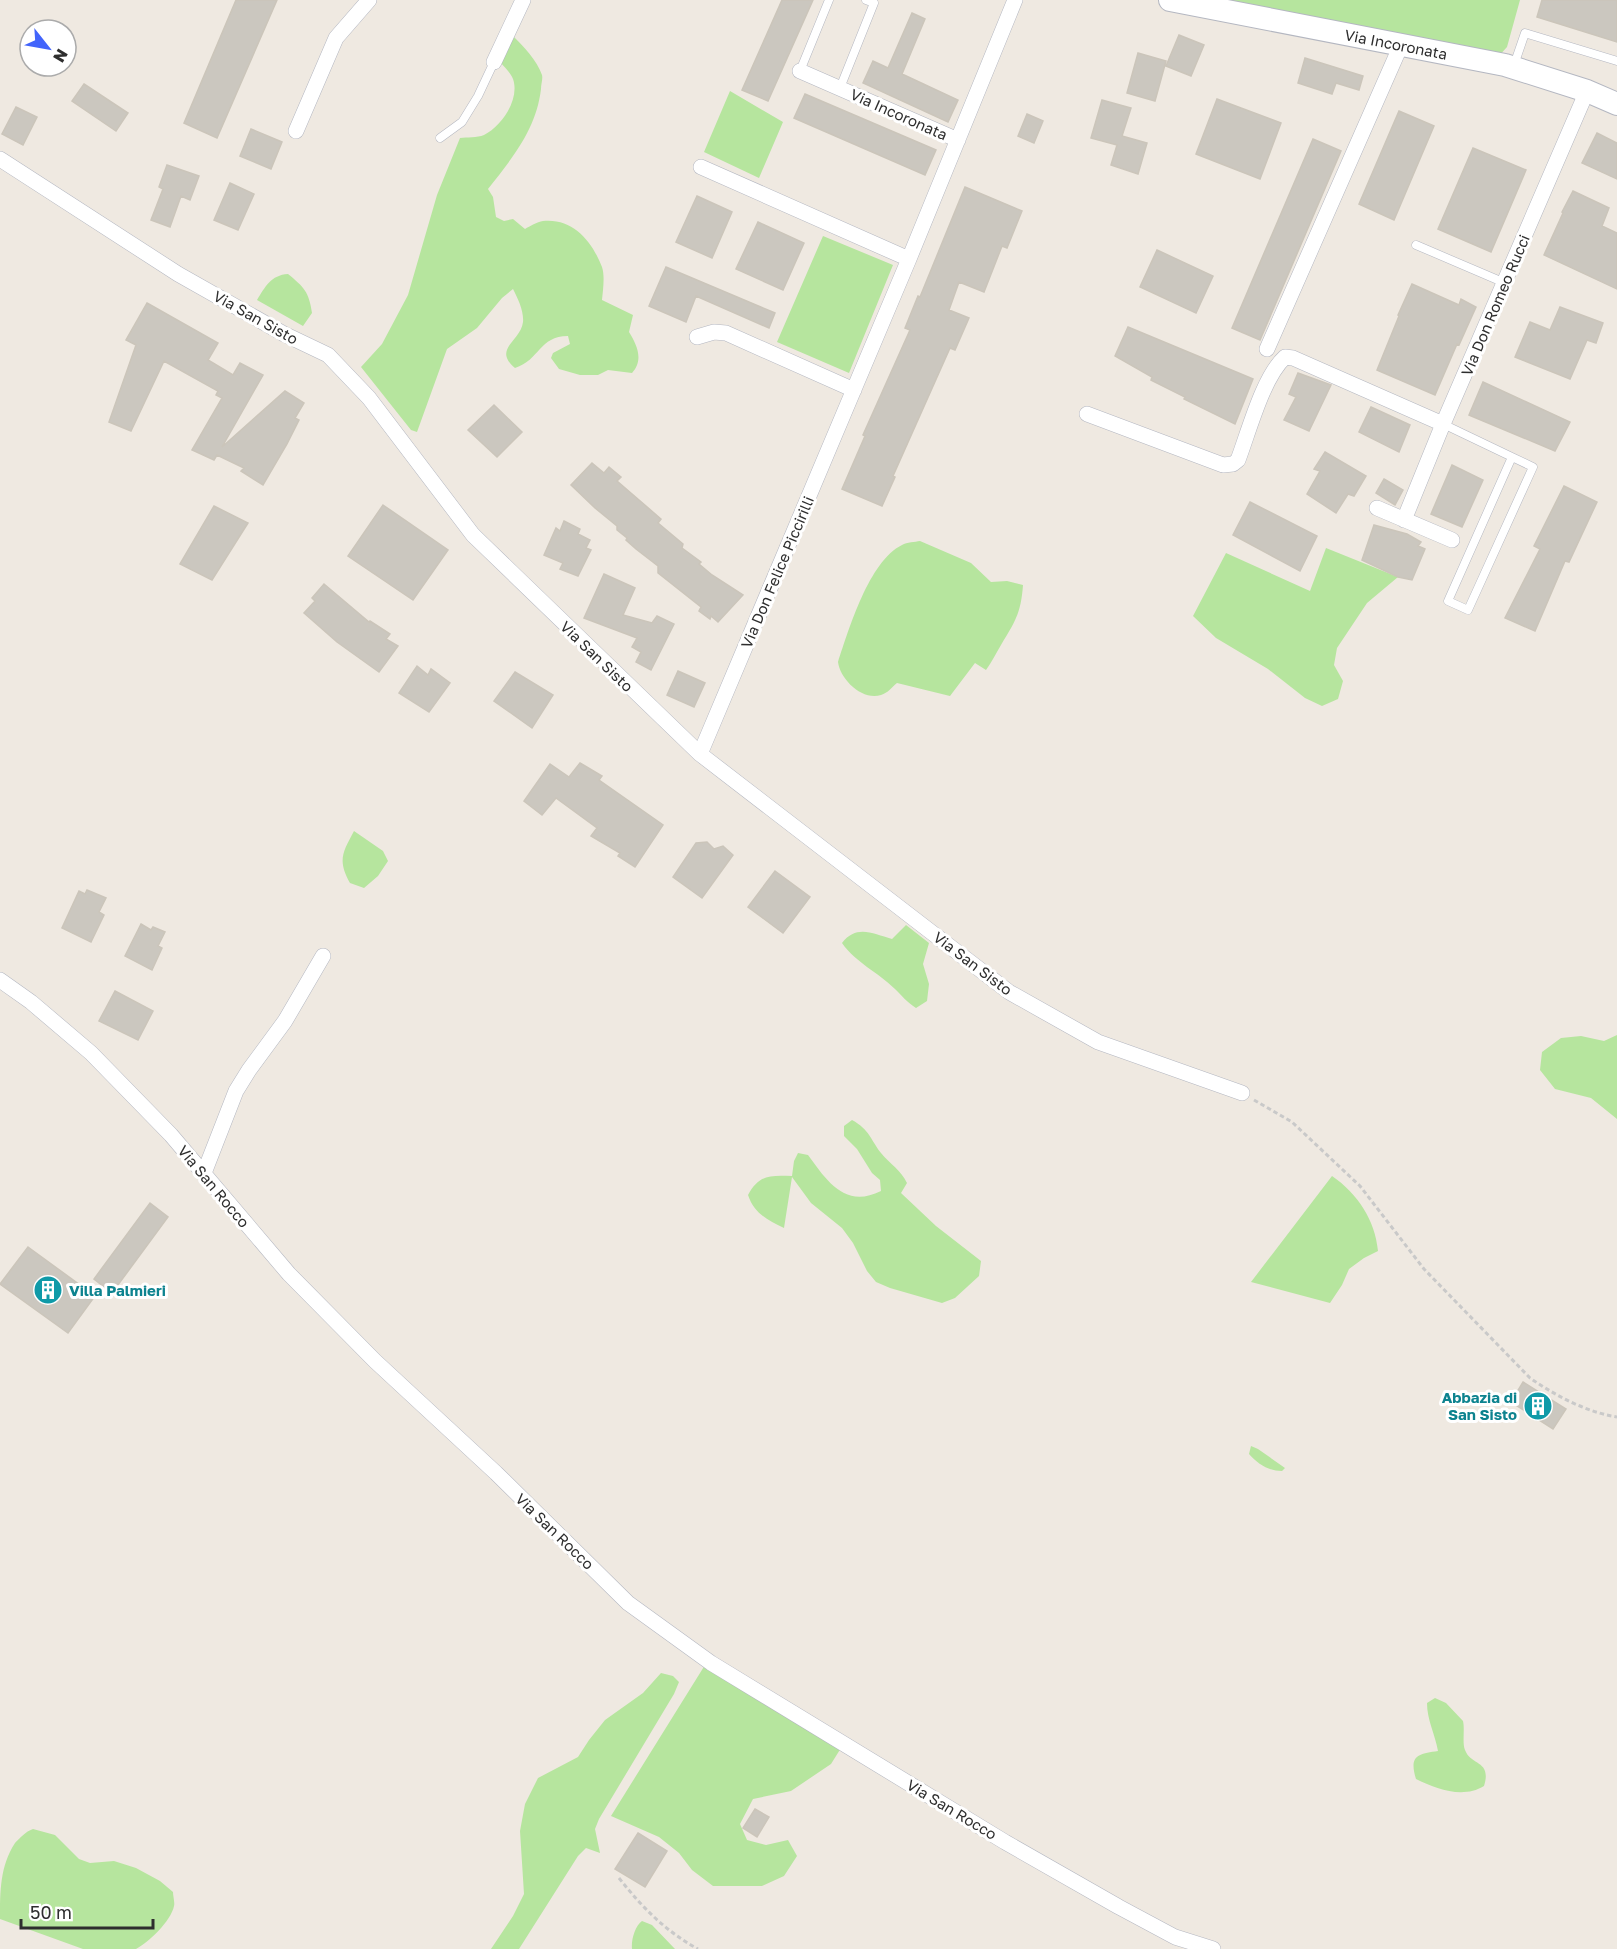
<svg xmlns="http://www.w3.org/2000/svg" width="1617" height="1949" viewBox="0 0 1617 1949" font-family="'Golos Text',sans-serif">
<rect width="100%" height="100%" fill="#efe9e1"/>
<path fill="#b6e59e" d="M1218,0h302l-13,47 -10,11z
M512,35c11,11 25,25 30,40 1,4 -1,9 -1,14 -5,41 -28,68 -53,100l5,8 3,20 8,4 9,-2 12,10c5,-3 12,-7 18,-8 30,-3 49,20 59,46 3,9 1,23 0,33l31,15 -4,17c8,13 15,28 3,41l-24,-3 -10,5h-18l-21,-6 -8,-11 2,-5 17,-9 -2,-8c-29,0 -28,24 -53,32 -23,-19 6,-27 8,-46 1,-11 -5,-23 -10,-33l-11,9 -25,30 -30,21 -30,83 -6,-2 -50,-63 21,-23 26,-49 29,-100 23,-57c7,-1 17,0 24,-3 18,-9 36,-36 29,-56 -2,-6 -8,-11 -12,-16z
M730,91l53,31 -24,56 -55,-26z
M823,236l70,29 -44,108 -72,-31z
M288,274c16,13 21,18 24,39l-9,13 -46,-26c8,-13 14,-25 31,-26z
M920,541l51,22 20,19 16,-1 16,4c-2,28 -8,37 -22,60 -5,8 -9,17 -15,25l-11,-7 -25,33 -53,-13c-5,4 -9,10 -16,12 -19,6 -41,-16 -43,-33 11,-33 31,-101 64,-117 5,-3 13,-3 18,-4z
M1326,548l72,29 -31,26 -30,45 -3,17 9,16 -5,18 -16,7 -17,-8 -37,-29 -52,-31 -23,-22 33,-63 84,38z
M354,831l29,20 5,10 -10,15 -14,12 -14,-5c-13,-23 -7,-31 4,-52z
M906,925l23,18 -6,21 6,20 -2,17 -11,7c-9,-6 -14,-12 -21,-19 -17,-17 -39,-26 -53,-46 15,-19 31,-9 50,-4z
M1617,1035v84l-26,-21 -36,-9 -15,-19 2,-18 19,-14 20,-2 23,5z
M852,1120c18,10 18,19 29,33 9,11 20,17 26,30l-6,10 35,33 45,35 -2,15 -24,22 -13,5 -52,-15 -14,-6 -9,-11 -14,-28 -11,-15 -31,-25 -19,-26 -8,51c-17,-8 -30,-15 -36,-33 11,-20 22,-20 44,-19l2,-15 4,-8 10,2c19,26 37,54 73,36l-1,-11 -8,-7 -15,-24 -13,-13v-10z
M1332,1176c26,18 43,44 46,75l-14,7 -15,11 -7,16 -12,18 -79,-21z
M1251,1446l7,3 27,19 -3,3c-14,0 -24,-7 -33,-17z
M705,1665l136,83 -10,16 -40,27 -38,8 -13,25 7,16 19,5 22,-5 9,16 -13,20 -22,10h-49l-21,-16 -13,-17 -20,-16 -48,-21z
M661,1673l12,3 6,6 -5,12 -75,125 -4,10 5,24 -14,-5 -8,8 -59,93h-28l22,-33 11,-22 -4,-63 5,-27 13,-26 40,-21 11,-17 16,-20 38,-27z
M1435,1698l11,5 17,18c2,8 -1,22 2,29 6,16 27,10 19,36 -21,13 -48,3 -68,-7 -7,-23 1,-25 22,-28 -3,-17 -11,-31 -11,-48z
M33,1829l22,6 24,24 11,4 24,-2 22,7 24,13 13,11c0,4 2,11 1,14 -3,15 -25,36 -38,43h-53l-83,-30c0,-28 0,-53 15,-76 6,-6 10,-11 18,-14z
M642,1921l10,4 23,24h-43c-1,-9 3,-23 10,-28z"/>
<path fill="#cbc7bf" stroke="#cbc5ba" stroke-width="1.5" d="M236,0h41l-60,138 -33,-15z
M782,0h31l-45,101 -26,-11z
M1542,0h75v42l-80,-25z
M912,13l13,6 -23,55 56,26 -10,22 -85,-39 10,-22 15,7z
M1179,35l25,10 -13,31 -25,-10z
M1138,53l28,8 -11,40 -28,-8z
M1305,58l58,18 -4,14 -23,-7 -4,11 -34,-11z
M84,84l44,29 -12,18 -44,-30z
M805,94l131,56 -11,25 -131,-57z
M1217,99l64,24 -21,56 -64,-25z
M1102,100l29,8 -9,28 25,7 -9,31 -27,-9 6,-20 -26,-7z
M16,107l21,10 -14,28 -21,-11z
M1399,111l35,15 -40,94 -35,-16z
M1027,114l16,7 -9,22 -16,-7z
M251,129l31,13 -11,27 -31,-13z
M1597,133l20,10v36l-35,-16z
M1313,139l28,12 -81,189 -28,-12z
M1473,148l53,22 -35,82 -53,-23z
M167,165l32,11 -9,24 -9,-4 -11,31 -19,-7 12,-31 -4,-2z
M230,183l24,11 -16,36 -24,-10z
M965,187l57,24 -15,37 -5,-2 -18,46 -25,-10 -10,28 20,8 -14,32 -5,-2 -57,128 2,1 -13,29 -40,-17 23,-53 -2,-1 47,-105 -5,-2 13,-32 2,1z
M1573,191l36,17 -7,18 15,7v56l-73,-34 19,-42 -1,-1z
M697,196l35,16 -20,46 -36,-16z
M758,222l46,21 -21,47 -47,-21z
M1157,250l56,26 -17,37 -56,-26z
M666,267l109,46 -6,15 -73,-32 -10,26 -37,-16z
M1412,284l47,21 2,-6 15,8 -17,38 -2,-1 -22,51 -58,-25 22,-54 -1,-1z
M147,303l71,40 -10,17 25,15 7,-12 23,12 -41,72 63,-56 19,12 -9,15 4,2 -12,24 -24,41 -22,-14 3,-3 -27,-13 -3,5 -22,-10 30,-52 -6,-3 2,-4 -54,-30 -33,70 -22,-9 27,-77 -10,-5z
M1560,307l43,16 -7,20 -9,-3 -17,39 -55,-22 15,-35 20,8z
M1128,327l125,52 -18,45 -51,-25 1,-2 -34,-17 1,-3 -37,-21z
M1298,373l33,12 -22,46 -25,-11 12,-23 -7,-3z
M1483,382l87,40 -15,29 -86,-36z
M494,405l28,27 -25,25 -29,-27z
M1371,407l39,18 -11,27 -40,-20z
M1325,452l41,24 -12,20 -6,-2 -12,19 -29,-19 13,-23 -6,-2z
M592,463l12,10 5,-6 12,10 -4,4 44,38 -3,4 25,21 -1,4 19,14 -2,2 13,11 31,20 -25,27 -7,-6 -1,3 -11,-8 2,-4 -43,-34v-7l-22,-17 -10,-9 1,-2 -10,-8v-4l-22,-18 -24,-23z
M1452,465l31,15 -21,47 -31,-13z
M1384,479l19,11 -8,15 -19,-12z
M1564,486l33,16 -28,60 -4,-1 -30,70 -30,-13 35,-69 -6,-3z
M1250,502l67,34 -17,35 -67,-36z
M383,505l65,45 -35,50 -65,-44z
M214,506l34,17 -36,57 -32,-16z
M564,521l16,8 -2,5 12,6 -4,8 5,2 -13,26 -18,-7 3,-6 -19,-8 12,-27 4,3z
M1374,525l33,9 14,8 -3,4 7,3 -13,31 -14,-3 -36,-17z
M604,574l31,14 -12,27 29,8 5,-7 17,8 -23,46 -15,-8 5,-10 -9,-5 5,-9 -53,-20z
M324,584l45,38 1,-1 20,13 -4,5 12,7 -19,26 -42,-30 -33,-29 11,-12 -3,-3z
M417,666l11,9 3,-6 19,14 -21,29 -30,-19z
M678,671l27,12 -11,24 -27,-12z
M515,672l38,23 -21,33 -38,-27z
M580,763l22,13 -3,4 64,45 -28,42 -17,-11 2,-3 -29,-17 6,-8 -41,-30 -14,17 -18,-14 26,-37 19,13z
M707,842l7,7 9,-3 10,9 -31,43 -29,-21 23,-34z
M775,871l35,26 -27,36 -35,-26z
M87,890l19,8 -7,14 5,3 -13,27 -29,-14 17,-37 6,3z
M141,924l10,6 2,-3 12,5 -7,14 4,2 -10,22 -27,-14z
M115,991l38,20 -15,29 -39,-19z
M150,1203l18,14 -56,76 -18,-14z
M28,1247l67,49 -27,37 -68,-49z
M1523,1382l43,27 -13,20 -42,-27z
M755,1809l14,8 -12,20 -14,-9z
M638,1833l29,18 -22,36 -30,-18z"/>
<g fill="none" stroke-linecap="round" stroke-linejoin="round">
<g stroke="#b4b7c1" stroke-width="9">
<path id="lane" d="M1514,65l11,-32 92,28
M800,71l29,-71
M840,88l34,-85 -8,-3
M440,138l22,-16 16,-26 16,-34
M1416,245l89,38
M1443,424l69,33 -64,144 20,9 65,-143 -21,-10"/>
</g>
<g stroke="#b4b7c1" stroke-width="16">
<path id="street" d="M494,62l29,-62
M800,71l158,69
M296,131l40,-93 33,-38
M0,159l178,115 106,60 44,21 41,43 104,137 227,219 309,238 89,50 144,51
M701,167l208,92
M697,337l17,-5 12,1 128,57
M1267,349l134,-304
M1087,414l136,51 10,-1 5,-4c11,-29 25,-83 47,-103l8,1 150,66
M1377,508l75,32
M1404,520l39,-96 144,-333
M700,754l209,-495 106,-259
M0,980l31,22 60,51 80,82 118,139 86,87 121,112 132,130 83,60 294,179 114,65 56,30 38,12
M204,1173l32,-82 13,-21 36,-49 38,-65"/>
</g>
<g stroke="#b4b7c1" stroke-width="24">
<path id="secondary" d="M1170,0l335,65 82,26 30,13"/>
</g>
<path stroke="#c9c9c9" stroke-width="3" stroke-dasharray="4.5 3" stroke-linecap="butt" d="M1254,1100l38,22 68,64 64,83 106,109c26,18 56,34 87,39
M619,1878c23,29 46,53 79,71"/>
<use href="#lane" stroke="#fff" stroke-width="8"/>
<use href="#street" stroke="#fff" stroke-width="15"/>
<use href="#secondary" stroke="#fff" stroke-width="22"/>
</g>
<defs>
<g id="building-disc" transform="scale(1.5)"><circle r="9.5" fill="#0f9aa8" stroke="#fff"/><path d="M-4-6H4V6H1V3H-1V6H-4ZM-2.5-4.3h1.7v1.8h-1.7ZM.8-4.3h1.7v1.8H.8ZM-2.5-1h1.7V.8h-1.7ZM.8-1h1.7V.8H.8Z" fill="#fff"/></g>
</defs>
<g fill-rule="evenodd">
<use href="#building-disc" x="48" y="1290"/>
<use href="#building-disc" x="1538" y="1406"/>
</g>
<g text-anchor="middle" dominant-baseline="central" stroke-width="6" stroke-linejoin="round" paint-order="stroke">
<g font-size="15" fill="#2e2e2e" stroke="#fff">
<text transform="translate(1396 44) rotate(11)">Via Incoronata</text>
<text transform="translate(899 114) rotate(24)">Via Incoronata</text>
<text transform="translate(1495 305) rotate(-67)">Via Don Romeo Rucci</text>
<text transform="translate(256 317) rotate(29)">Via San Sisto</text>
<text transform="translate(777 572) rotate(-67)">Via Don Felice Piccirilli</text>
<text transform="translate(597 656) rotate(44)">Via San Sisto</text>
<text transform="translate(973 963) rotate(37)">Via San Sisto</text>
<text transform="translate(214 1186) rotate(50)">Via San Rocco</text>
<text transform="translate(555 1531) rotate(44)">Via San Rocco</text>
<text transform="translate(952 1809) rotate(31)">Via San Rocco</text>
</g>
<g font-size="15" font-weight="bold" fill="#0d838f" stroke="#fff" text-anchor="start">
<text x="69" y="1290">Villa Palmieri</text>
<text x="1517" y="1397" text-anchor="end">Abbazia di<tspan x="1517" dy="17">San Sisto</tspan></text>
</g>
</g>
<g transform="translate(48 48) rotate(121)"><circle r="28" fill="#ffffff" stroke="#ababab" stroke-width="1.5"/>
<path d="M0-4.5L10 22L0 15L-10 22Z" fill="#4264fb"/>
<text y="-9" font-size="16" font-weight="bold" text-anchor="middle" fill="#2e2e2e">N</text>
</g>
<path d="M21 1919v9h132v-9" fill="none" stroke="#2e2e2e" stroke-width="3"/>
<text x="30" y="1919" font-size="18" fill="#2e2e2e" stroke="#ffffff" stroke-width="4.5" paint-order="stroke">50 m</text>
</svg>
